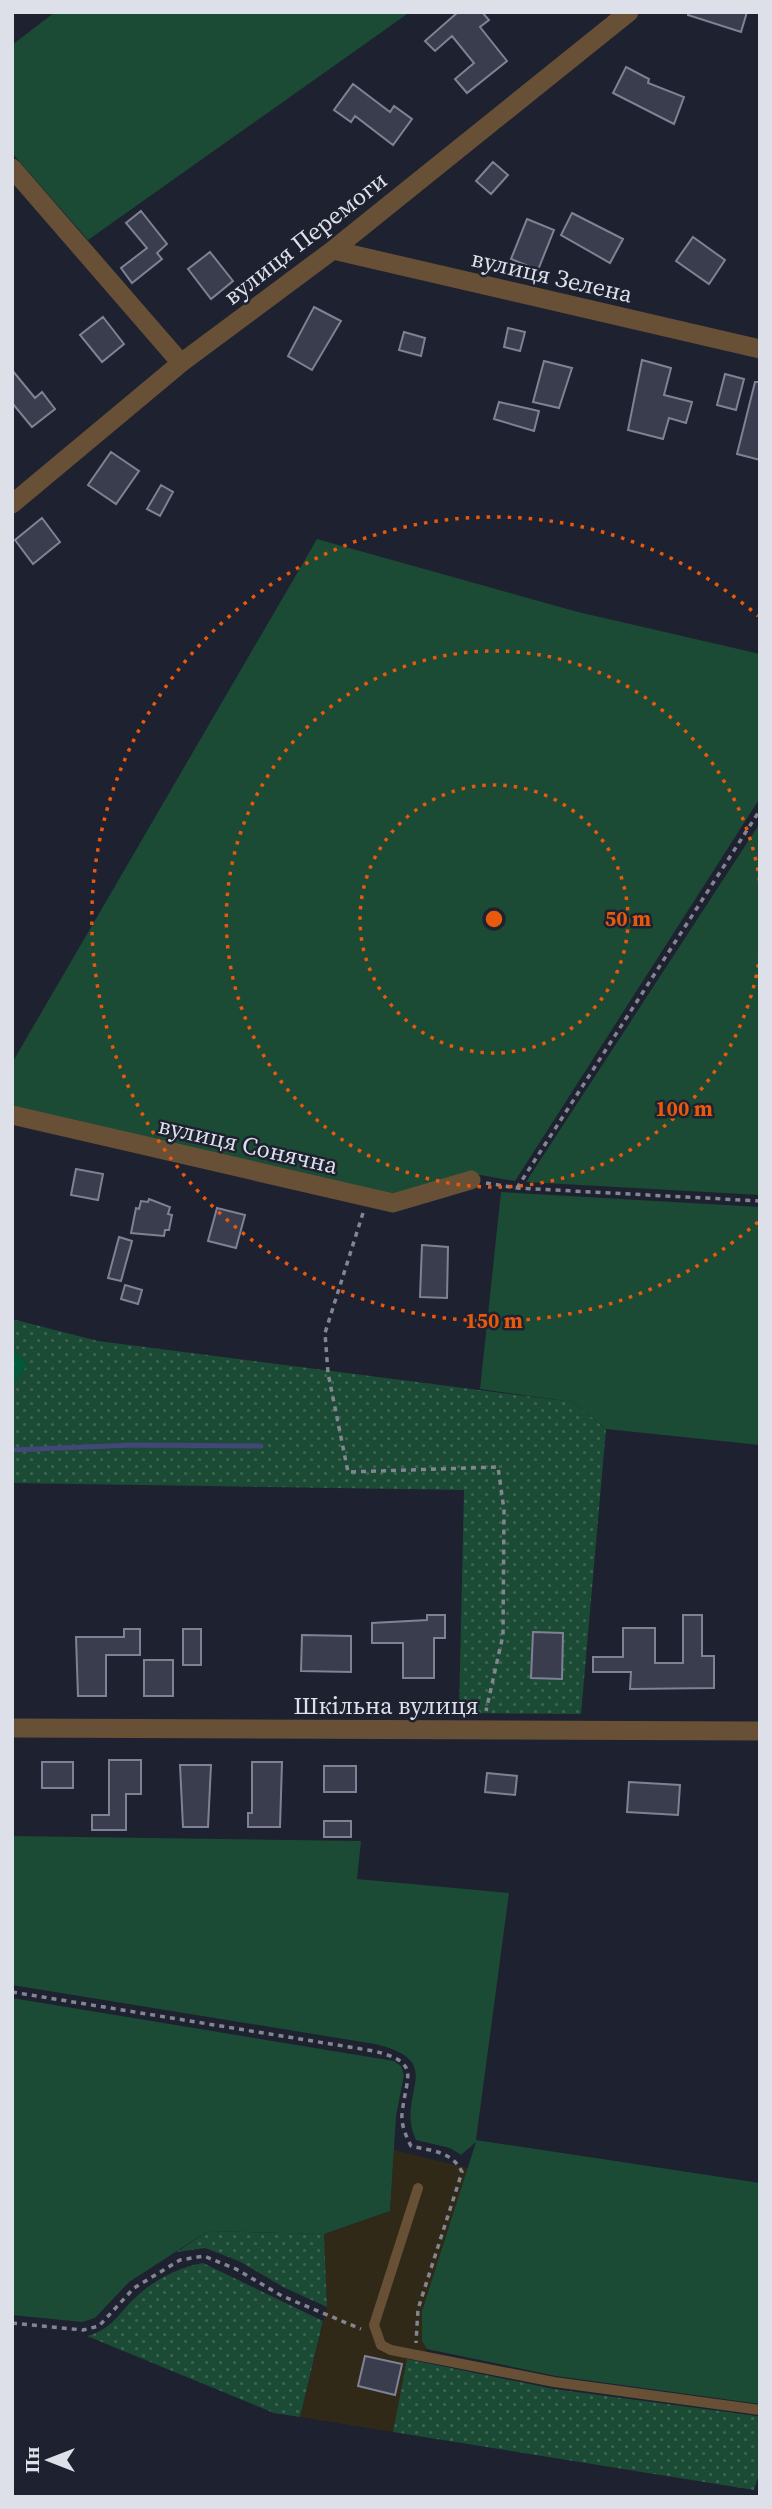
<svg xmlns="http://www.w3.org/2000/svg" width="772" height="2509" viewBox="0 0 772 2509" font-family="'Source Serif 4',serif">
<defs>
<pattern id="grass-dots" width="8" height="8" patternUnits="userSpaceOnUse" patternTransform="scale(1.75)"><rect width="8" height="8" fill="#1b4b35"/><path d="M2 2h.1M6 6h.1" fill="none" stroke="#3c6452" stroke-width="1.8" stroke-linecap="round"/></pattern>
<pattern id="forest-crowns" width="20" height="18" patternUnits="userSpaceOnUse" patternTransform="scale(1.75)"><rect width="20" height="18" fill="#01593a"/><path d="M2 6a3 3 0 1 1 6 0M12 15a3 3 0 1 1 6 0" fill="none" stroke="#267056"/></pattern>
</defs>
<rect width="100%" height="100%" fill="#1e2130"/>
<path fill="#302918" d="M394,2150l74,18 -46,143v30l5,8 -2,13 -18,-3 -14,73 -93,-15 27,-110 -3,-73 66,-23z"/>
<path fill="url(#grass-dots)" d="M12,1319l86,22 475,61 33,27 -25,285 -122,-1 5,-223 -452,-7v-97l15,-21 -15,-18z
M208,2231l116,3 3,73 -42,-19 -46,-27 -34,-13 -28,4z
M203,2263l120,58 -23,96 -26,-4 -187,-77c26,-7 32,-24 51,-41 18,-16 42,-28 65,-32z
M407,2359l147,30 203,27 3,1v54l-6,19 -361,-58z"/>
<path fill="url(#forest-crowns)" d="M12,1347l15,18 -15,21z"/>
<path fill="#1b4b35" d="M55,12h355l-322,228 -76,-87v-108z
M317,539l261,73 182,42v144l-245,383 -46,-8 -76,22 -381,-87v-45z
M760,823v372l-234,-13z
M501,1192l259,15v238l-154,-16 -33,-27 -93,-13z
M12,1836l349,5 -4,38 152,14 -33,247 284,43v221l-204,-28 -129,-27 -5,-8v-30l54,-169 -15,13 -11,-7 -34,-8c-22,-47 34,-78 -41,-96l-363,-59z
M12,1998l382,63 7,5 3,9 -8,41 -6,95 -66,23 -116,-3 -79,51 -34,36 -13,4 -70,-7z"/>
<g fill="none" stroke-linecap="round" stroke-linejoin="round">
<path stroke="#424776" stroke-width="5" d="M12,1450l121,-5 128,1"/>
</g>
<path fill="#393d4d" stroke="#7e8294" stroke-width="2" d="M458,12h24l7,8 -9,7 27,34 -40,32 -12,-14 19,-16 -22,-27 -17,15 -10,-10z
M688,12h59l-6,20 -53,-17z
M626,67l23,12 -1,4 36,14 -10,27 -61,-31z
M353,84l37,28 4,-6 18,13 -19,26 -38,-29 -4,6 -17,-12z
M493,162l15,13 -17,19 -15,-13z
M141,211l26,33 -10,9 5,6 -30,24 -11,-15 26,-20 -21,-25z
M572,213l51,26 -13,24 -49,-28z
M527,219l27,11 -16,40 -27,-11z
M693,237l32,23 -16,24 -33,-23z
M210,252l23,29 -22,18 -23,-30z
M314,307l27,14 -29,49 -24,-14z
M103,317l21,27 -22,18 -22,-27z
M508,328l17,4 -5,19 -16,-4z
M404,332l21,6 -4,18 -22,-6z
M642,360l29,8 -7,27 28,7 -6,21 -17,-5 -6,21 -35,-9z
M544,361l28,7 -13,40 -26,-6z
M12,370l23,28 7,-6 13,17 -23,18 -20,-24z
M725,374l19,5 -8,31 -19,-5z
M755,382h5v78l-23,-6z
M499,402l40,9 -5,20 -40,-12z
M111,452l28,19 -23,33 -28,-19z
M161,485l12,7 -13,24 -13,-7z
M42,518l18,24 -27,22 -18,-24z
M76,1169l27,5 -5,26 -27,-5z
M149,1199l21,8 -2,7 4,1 -3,15h-4l-1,6 -33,-3 5,-25 3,1 2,-8 7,1z
M217,1208l28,7 -9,33 -28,-7z
M119,1237l13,4 -11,40 -13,-3z
M422,1245l26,2 -1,51 -27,-1z
M125,1285l17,5 -4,14 -17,-5z
M427,1615h18v23h-11v40h-31v-35h-31v-20l55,-3z
M683,1615h19v41h12v32l-84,1 1,-17h-38v-15h30v-29h32v35h28z
M124,1629h16v26h-34v41h-28l-2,-59h48z
M183,1629h18v36h-18z
M533,1632l30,1 -1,46 -31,-1z
M302,1635l49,1v36l-50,-1z
M144,1660h29v36h-29z
M109,1760h32v34h-15v36h-34v-15h17z
M42,1762h31v26h-31z
M252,1762h30l-2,65h-32v-14h4z
M180,1765h31l-3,62h-25z
M324,1766h32v26h-32z
M487,1773l30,3 -2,19 -30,-3z
M629,1782l51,3 -2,30 -51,-3z
M324,1821h27v16h-27z
M365,2356l37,8 -7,31 -37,-9z"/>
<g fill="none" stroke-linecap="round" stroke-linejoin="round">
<path stroke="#838592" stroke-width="3.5" stroke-dasharray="5 5" stroke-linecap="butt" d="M486,1183l31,5 243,13
M517,1188l243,-378
M363,1213l-38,120 3,40 20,99 150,-5 6,43 -1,125 -17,76
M12,1992l362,59c48,12 32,24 28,63 -1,11 4,22 9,32 21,5 41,5 51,26l-44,137 -2,34
M12,2323l71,7 16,-4 35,-38 46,-28 24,-4 32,13 46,27 79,33"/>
<path stroke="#675035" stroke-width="10" d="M418,2188l-44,137 7,20 10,5 163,32 206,28"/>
<path stroke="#675035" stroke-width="19" d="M12,168l169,195
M333,250l427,99
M12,504l169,-141 152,-113 296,-238
M12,1115l381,88 78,-23
M12,1728l748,3"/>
</g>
<g fill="none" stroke="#e8590c" stroke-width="3.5" stroke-dasharray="3.5 7">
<circle cx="494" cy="919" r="134"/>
<path d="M760 954A268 268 0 1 1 760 884"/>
<path d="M758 1222A402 402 0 1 1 758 616"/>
</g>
<g text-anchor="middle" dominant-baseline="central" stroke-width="5" stroke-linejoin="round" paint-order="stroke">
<g font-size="24" fill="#dddfe9" stroke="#1e2130">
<text transform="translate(305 238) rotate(-38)">вулиця Перемоги</text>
<text transform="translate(552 276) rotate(13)">вулиця Зелена</text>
<text transform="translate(248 1145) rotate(13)">вулиця Сонячна</text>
<text x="386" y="1705">Шкільна вулиця</text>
</g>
</g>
<circle cx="494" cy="919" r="10" fill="#e8590c" stroke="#1e2130" stroke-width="3.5"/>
<g font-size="21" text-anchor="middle" font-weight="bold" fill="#e8590c" stroke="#1e2130" stroke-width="5" stroke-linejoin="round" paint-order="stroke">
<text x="628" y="926">50 m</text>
<text x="684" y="1116">100 m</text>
<text x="494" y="1328">150 m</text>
</g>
<rect width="772" height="2509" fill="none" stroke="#dddfe9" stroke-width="28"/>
<g transform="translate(49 2460) rotate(270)" stroke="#1e2130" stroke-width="5" paint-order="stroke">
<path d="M0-5L12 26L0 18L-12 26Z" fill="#dddfe9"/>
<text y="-10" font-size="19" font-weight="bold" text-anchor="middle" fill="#dddfe9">Пн</text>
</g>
</svg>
